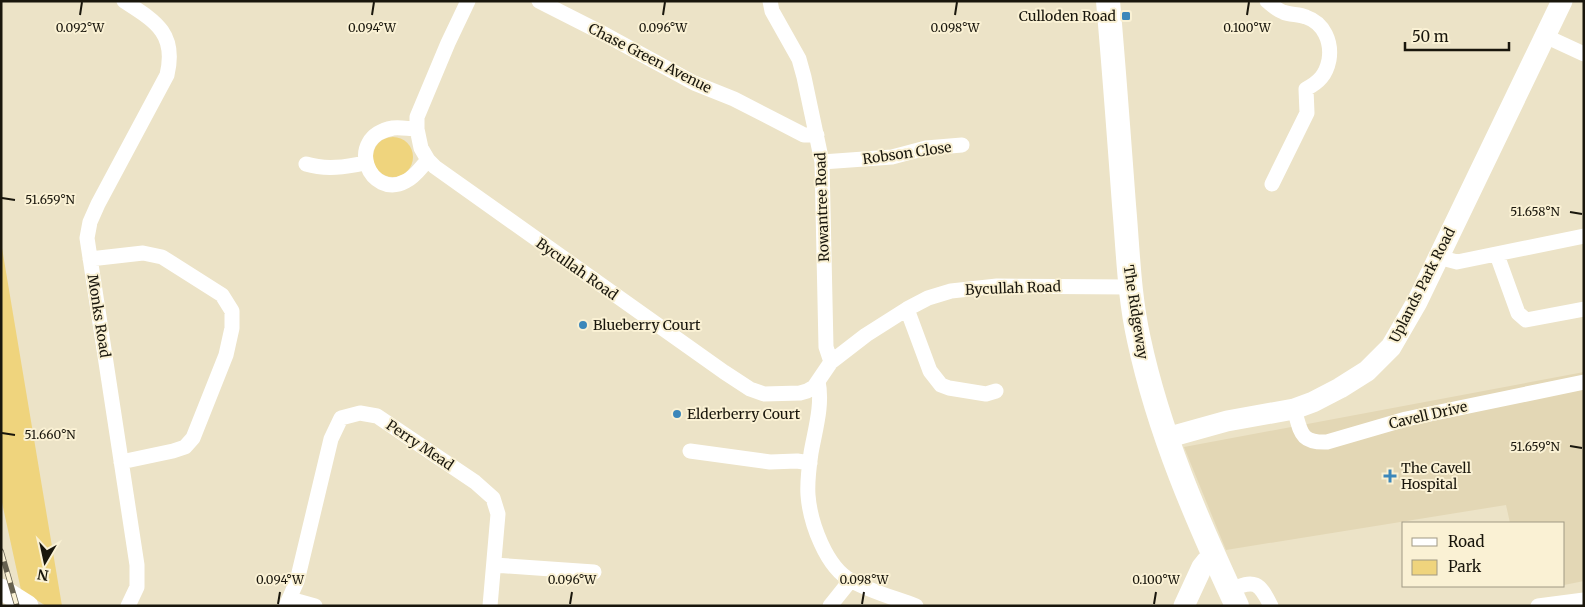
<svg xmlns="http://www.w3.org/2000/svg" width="1585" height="607" viewBox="0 0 1585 607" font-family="Merriweather,serif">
<rect width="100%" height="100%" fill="#ece3c7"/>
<path fill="#e3d7b5" d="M1584,372v209l-20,4v-62h-54l-4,-18 -280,45 -42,-103z"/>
<path fill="#efd47d" d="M373 157a20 20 0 1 1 40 0a20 20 0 1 1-40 0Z
M1,242l61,364h-16l-25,-16 -20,-92z"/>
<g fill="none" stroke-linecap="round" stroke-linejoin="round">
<path stroke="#fff" stroke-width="15" d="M124,1c31,20 53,32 43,74l-69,129 -8,18 -3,16 50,327v22l-9,19
M468,1l-20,42 -31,74v12l4,19 7,12 7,7 289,205 26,17 14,5 36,-1 7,-2 7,-4 17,-25 35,-27 41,-26 21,-11 23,-7 46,-5 133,1
M539,1l67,34 88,48 40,16 70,36h13
M770,1l2,10 27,48 5,18 18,85 4,185 5,15
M1267,1c5,4 10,9 16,11 7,3 16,2 23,5 18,6 26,25 23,43 -3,15 -10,22 -23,29l1,24 -35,71
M1545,36l39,18
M417,129c-8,0 -16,-2 -24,-1 -50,9 -23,73 13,53 9,-4 15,-14 22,-21
M822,162l70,-5 34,-9 36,-3
M306,164c20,6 40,3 59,-1
M1497,255l21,58 8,7 58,-11
M1438,257l19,5 127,-26
M90,259l53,-6 19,4 60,38 10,16v17l-6,27 -33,83 -8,9 -12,4 -52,11
M907,309l23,62 11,14 8,3 37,6 10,-3
M818,381c5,24 -3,49 -7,72 -2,14 -4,28 -3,42 2,27 18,73 44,86 20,11 43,17 64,25
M1294,409c7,22 5,34 33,33l79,-23 178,-37
M690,451l80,11 27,-1 13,2
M494,565l100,7
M1230,590c25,-11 29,-8 41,16
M290,599l25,7
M286,606l11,-25 34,-142 10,-21 19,-5 17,3 98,66 18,16 5,16 -8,92
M830,606l20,-25
M1538,606l46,-6"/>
<path stroke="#fff" stroke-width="21" d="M1166,438l61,-17 67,-12 19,-7 27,-14 27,-17 24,-24 26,-45 145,-301
M1,589l27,17
M1184,606l18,-39 4,-5 8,-5"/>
<path stroke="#fff" stroke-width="24" d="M1108,1c6,68 11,136 16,204 4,45 5,91 15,135 20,93 58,180 98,266"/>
<g stroke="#666150" stroke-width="5.5">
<path id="rail" d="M1,551l16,55"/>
</g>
<use href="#rail" stroke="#faf1d4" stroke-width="4" stroke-dasharray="11" stroke-linecap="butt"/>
</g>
<path fill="none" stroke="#19160c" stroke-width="2" d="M80,15l2,-13M372,15l2,-13M663,15l2,-13M955,15l2,-13M1247,15l2,-13M2,198l13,2M1570,212l12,2M2,433l13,2M1570,446l12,2M278,604l2,-12M570,604l2,-12M862,604l2,-12M1154,604l2,-12"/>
<g fill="#3c87ba" stroke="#faf1d4" stroke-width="2">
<rect x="1121" y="11" width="10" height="10" rx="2.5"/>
<circle cx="583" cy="325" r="5"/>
<circle cx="677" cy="414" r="5"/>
<path d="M1387.5 468.5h5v5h5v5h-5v5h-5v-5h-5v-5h5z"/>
</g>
<g text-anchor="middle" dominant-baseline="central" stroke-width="4" stroke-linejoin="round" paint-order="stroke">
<g font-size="14" fill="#19160c" stroke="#faf1d4" text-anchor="start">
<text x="1116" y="16" text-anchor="end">Culloden Road</text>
<text x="593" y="325">Blueberry Court</text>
<text x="687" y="414">Elderberry Court</text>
<text x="1401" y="468">The Cavell<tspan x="1401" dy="16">Hospital</tspan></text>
</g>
<g font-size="14" fill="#19160c" stroke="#faf1d4">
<text transform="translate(650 58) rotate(27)">Chase Green Avenue</text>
<text transform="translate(907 153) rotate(-8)">Robson Close</text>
<text transform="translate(822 207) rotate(-92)">Rowantree Road</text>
<text transform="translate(577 269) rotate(35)">Bycullah Road</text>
<text transform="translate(1422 285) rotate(-63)">Uplands Park Road</text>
<text transform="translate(1013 288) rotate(-2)">Bycullah Road</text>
<text transform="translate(1136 312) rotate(81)">The Ridgeway</text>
<text transform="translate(99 316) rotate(81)">Monks Road</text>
<text transform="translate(1428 415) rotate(-13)">Cavell Drive</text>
<text transform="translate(420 445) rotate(34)">Perry Mead</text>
</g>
</g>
<g font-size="12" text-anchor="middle" fill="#19160c" stroke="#faf1d4" stroke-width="4" stroke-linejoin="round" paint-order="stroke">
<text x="80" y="32">0.092°W</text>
<text x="372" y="32">0.094°W</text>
<text x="663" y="32">0.096°W</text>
<text x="955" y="32">0.098°W</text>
<text x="1247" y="32">0.100°W</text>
<text x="50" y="204">51.659°N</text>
<text x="1535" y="216">51.658°N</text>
<text x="50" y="439">51.660°N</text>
<text x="1535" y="451">51.659°N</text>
<text x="280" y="584">0.094°W</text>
<text x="572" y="584">0.096°W</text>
<text x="864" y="584">0.098°W</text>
<text x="1156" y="584">0.100°W</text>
</g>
<rect width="1585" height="607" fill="none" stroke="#19160c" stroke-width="5"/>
<rect x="1402" y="522" width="162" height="65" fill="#faf1d4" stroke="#a09984"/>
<rect x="1412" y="538" width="25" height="8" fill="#ffffff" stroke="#a09984"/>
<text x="1448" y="547" font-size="15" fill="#19160c">Road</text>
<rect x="1412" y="560" width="25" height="15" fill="#efd47d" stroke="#a09984"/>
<text x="1448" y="572" font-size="15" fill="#19160c">Park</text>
<g transform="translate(45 562) rotate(189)" stroke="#faf1d4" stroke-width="4" paint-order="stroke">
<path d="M0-4L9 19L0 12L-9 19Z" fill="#19160c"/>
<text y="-8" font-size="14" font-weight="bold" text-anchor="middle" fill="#19160c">N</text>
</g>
<path d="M1405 42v8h104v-8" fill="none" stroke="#19160c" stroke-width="2.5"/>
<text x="1412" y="42" font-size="15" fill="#19160c" stroke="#faf1d4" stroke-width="4" paint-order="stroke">50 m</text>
</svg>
